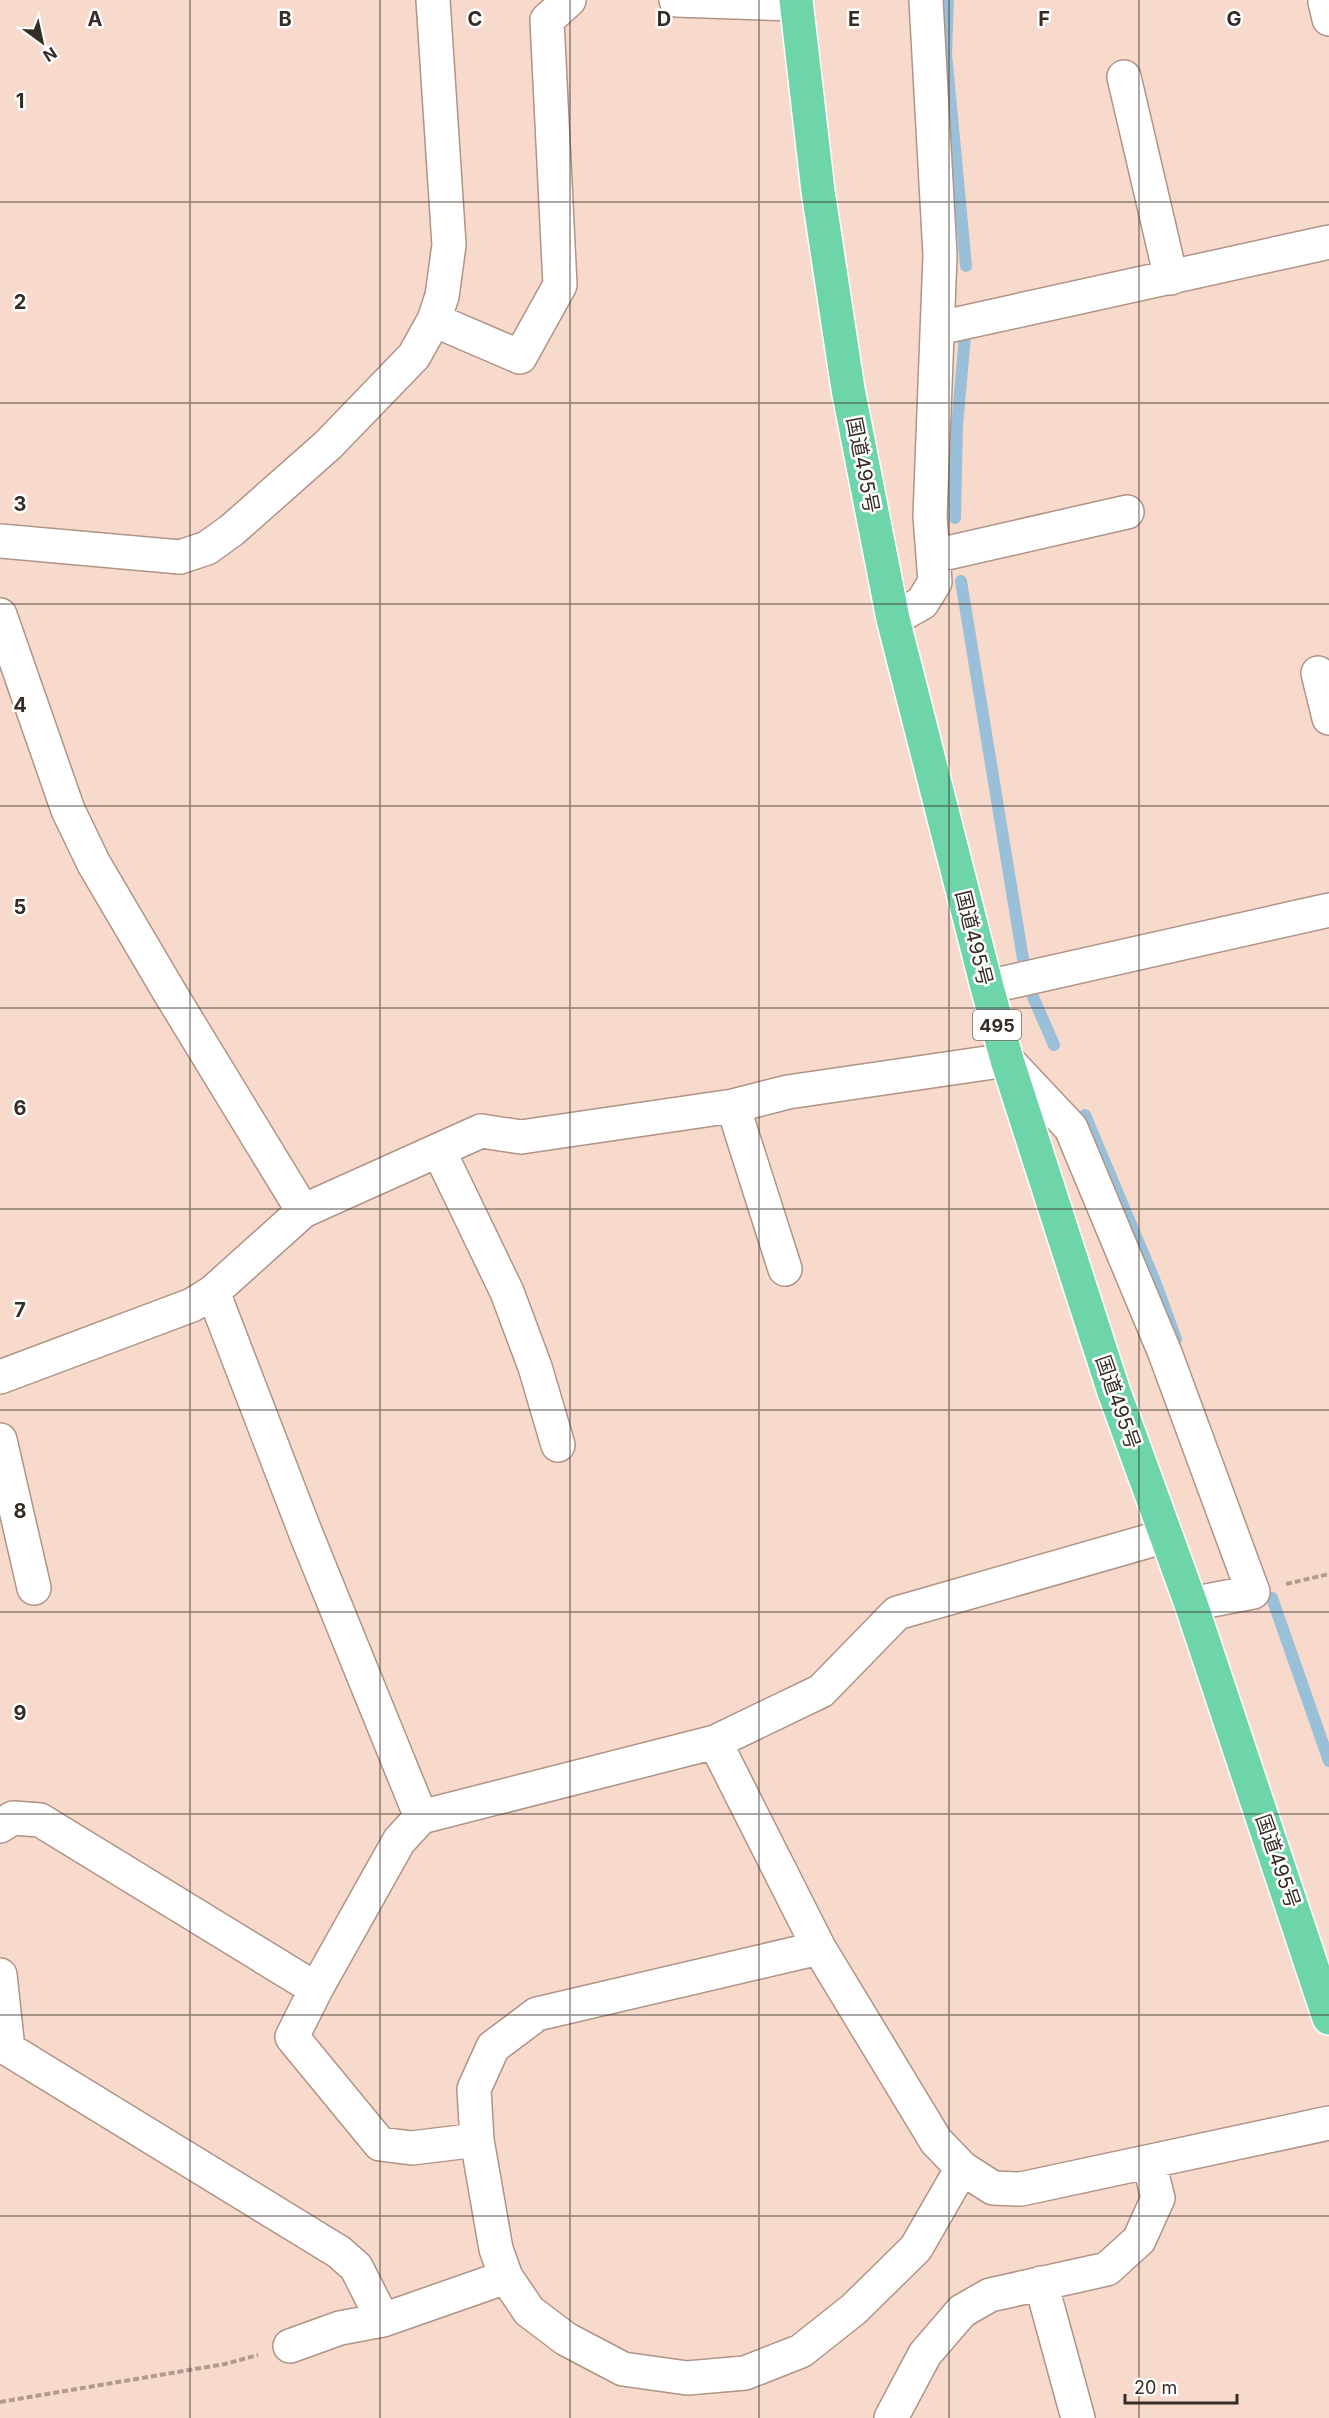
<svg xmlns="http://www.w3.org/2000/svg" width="1329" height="2418" viewBox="0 0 1329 2418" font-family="Inter,'Noto Sans JP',sans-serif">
<rect width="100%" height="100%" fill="#f7dacc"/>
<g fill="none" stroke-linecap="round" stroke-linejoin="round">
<path stroke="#9ac0d9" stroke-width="12" d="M948,0l-2,53 20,213
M955,518l2,-92 8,-90
M961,581l62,378
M1030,990l24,55
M1085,1115l71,169 20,55
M1272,1598l57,163"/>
<g stroke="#af9487" stroke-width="36">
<path id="minor" d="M676,0l120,4
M1325,2l4,17
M1124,77l47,201
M434,320l86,37 40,-72 -13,-265 22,-20
M939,328l390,-86
M0,541l180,16 27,-9 25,-18 96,-85 86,-89 20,-36 8,-24 7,-51 -16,-245
M934,556l193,-44
M0,615l68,195 26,54 76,129 133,218
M893,619l29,-16 13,-21 -5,-66 10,-261 -14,-255
M1318,673l11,45
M987,987l342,-77
M733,1106l52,163
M439,1151l68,141 28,75 23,78
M213,1292l93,242 115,283
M0,1377l192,-72 21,-13 90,-81 178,-80 40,6 212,-31 55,-14 219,-32 64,68 94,225 88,239 -62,12
M0,1440l34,148
M715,1742l104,206 117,193 26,27 31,20 28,1 308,-66
M0,1826l13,-8 27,2 276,169
M819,1948l-282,66 -44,33 -19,42 3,51 19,109 10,28 23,34 37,28 57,30 64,9 58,-5 56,-22 53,-42 62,-61 46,-80
M0,1975l8,74 331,203 17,15 27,53
M477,2140l-65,8 -32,-4 -88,-107 24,-48 83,-148 22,-24 294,-75 106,-51 76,-78 269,-77
M1041,2283l37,135
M290,2346l50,-18 43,-8 123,-43
M891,2418l34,-64 37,-43 28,-16 117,-26 32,-29 19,-42 -9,-35"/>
</g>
<g stroke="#fff" stroke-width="36">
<path id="highway" d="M796,0l22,191 30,198 45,230 94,368 20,73 106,329 78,215 138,414"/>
</g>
<path stroke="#b19b90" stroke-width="4" stroke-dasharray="6 3" stroke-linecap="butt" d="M1286,1584l43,-10
M0,2402l225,-38 33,-9"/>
<use href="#minor" stroke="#fff" stroke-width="33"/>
<use href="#highway" stroke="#6ed5ab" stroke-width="33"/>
</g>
<path fill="none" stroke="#362c26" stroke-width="1.5" stroke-opacity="0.55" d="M190,0v2418M380,0v2418M570,0v2418M759,0v2418M949,0v2418M1139,0v2418M0,202h1329M0,403h1329M0,604h1329M0,806h1329M0,1008h1329M0,1209h1329M0,1410h1329M0,1612h1329M0,1814h1329M0,2015h1329M0,2216h1329"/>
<g text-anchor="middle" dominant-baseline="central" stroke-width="5" stroke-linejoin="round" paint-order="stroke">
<rect fill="#fff" stroke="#726b67" stroke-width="1.5" x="973" y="1010" width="48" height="30" rx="4.5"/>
<g font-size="18" font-weight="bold" fill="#362c26">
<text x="997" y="1025">495</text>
</g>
<g font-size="20" fill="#362c26" stroke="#fff">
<text transform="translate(863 465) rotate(79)">国道495号</text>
<text transform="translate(974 938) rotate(76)">国道495号</text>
<text transform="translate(1118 1402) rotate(71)">国道495号</text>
<text transform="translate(1278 1861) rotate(71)">国道495号</text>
</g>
</g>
<g font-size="20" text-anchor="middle" font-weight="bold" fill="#362c26" stroke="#fff" stroke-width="5" stroke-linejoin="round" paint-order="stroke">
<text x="95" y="26">A</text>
<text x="285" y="26">B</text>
<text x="475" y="26">C</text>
<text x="664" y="26">D</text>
<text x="854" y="26">E</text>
<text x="1044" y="26">F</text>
<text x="1234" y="26">G</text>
<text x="20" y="108">1</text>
<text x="20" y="309">2</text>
<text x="20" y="511">3</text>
<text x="20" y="712">4</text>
<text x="20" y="914">5</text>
<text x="20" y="1115">6</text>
<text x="20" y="1317">7</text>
<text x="20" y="1518">8</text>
<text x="20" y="1720">9</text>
</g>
<g transform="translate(42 42) rotate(147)" stroke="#ffffff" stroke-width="4.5" paint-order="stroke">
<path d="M0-4.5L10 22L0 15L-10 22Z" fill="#362c26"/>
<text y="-9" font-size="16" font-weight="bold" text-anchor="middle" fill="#362c26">N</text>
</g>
<path d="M1125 2394v9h112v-9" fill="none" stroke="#362c26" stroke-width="3"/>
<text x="1134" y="2394" font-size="18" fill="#362c26" stroke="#ffffff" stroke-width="4.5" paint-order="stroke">20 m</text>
</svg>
